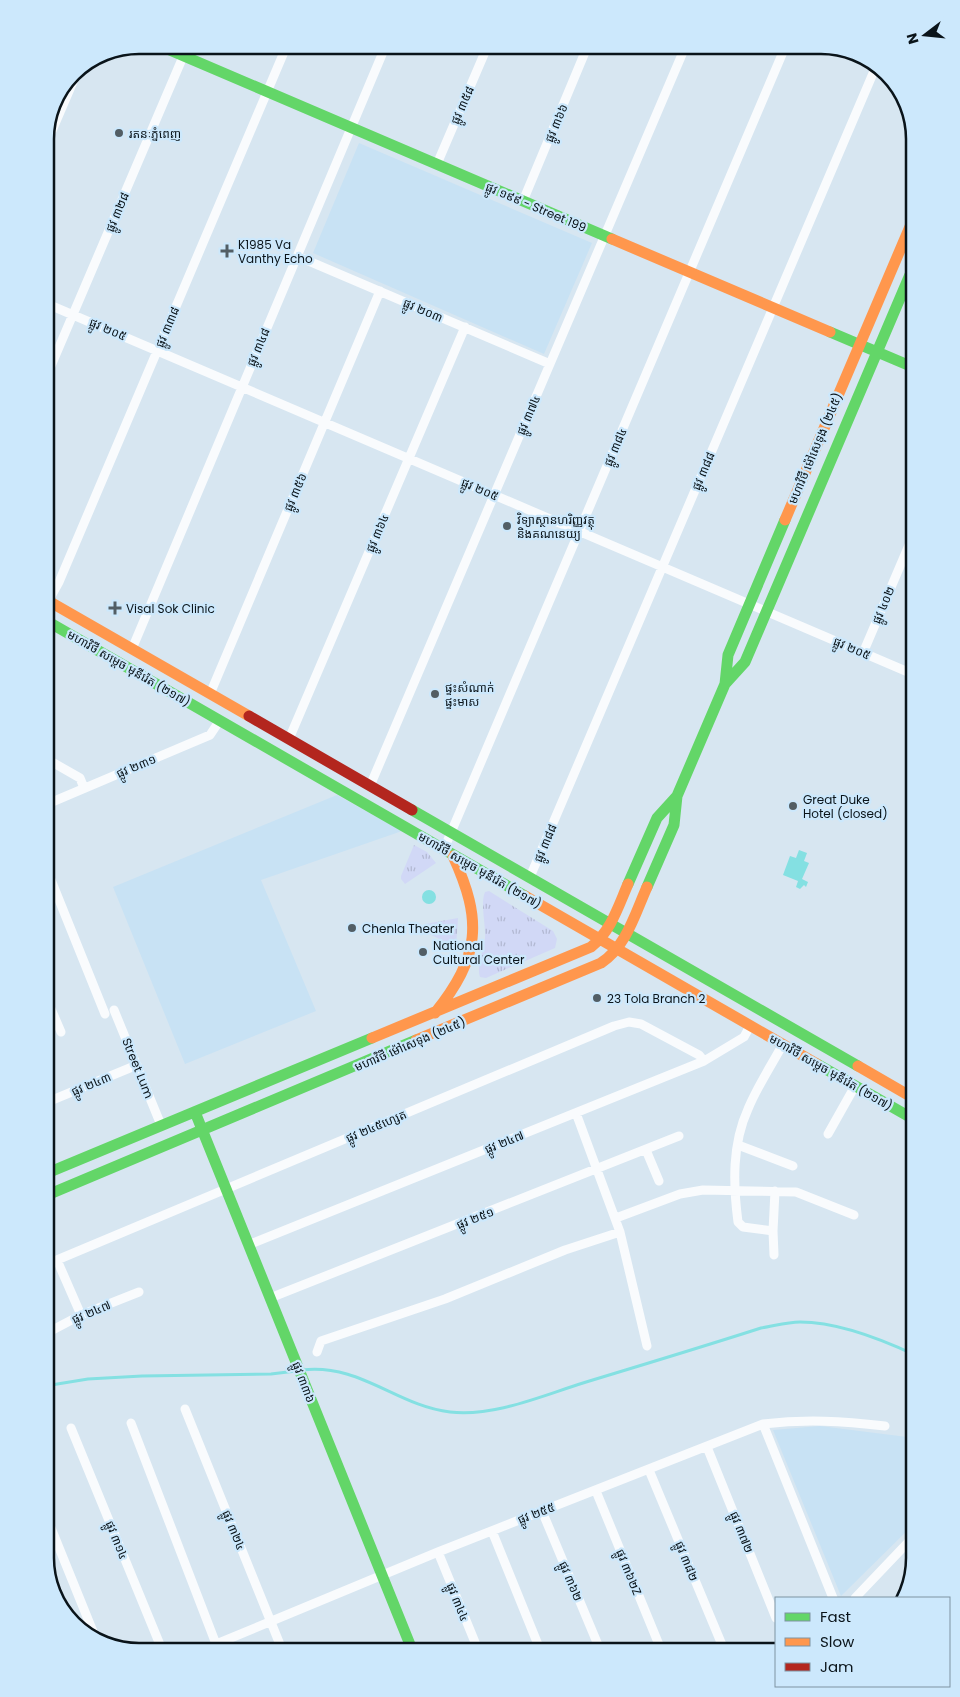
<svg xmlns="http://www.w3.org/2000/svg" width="960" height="1697" viewBox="0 0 960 1697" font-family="Poppins,'Noto Sans Khmer',sans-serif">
<defs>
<pattern id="grass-tufts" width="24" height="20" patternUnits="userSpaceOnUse" patternTransform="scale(1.25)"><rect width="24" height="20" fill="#d1d8f6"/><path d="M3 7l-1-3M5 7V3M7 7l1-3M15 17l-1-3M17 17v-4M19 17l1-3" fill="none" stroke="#b2b8d2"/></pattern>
</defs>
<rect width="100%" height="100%" fill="#d7e6f1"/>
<path fill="#c8e2f4" d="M359,143l233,100 -48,111 -231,-101z
M337,795l65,36 -141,49 55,131 -131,53 -72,-177z
M820,1426l95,12v85l-74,73 -68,-166z"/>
<path fill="url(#grass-tufts)" d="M414,845l13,7 9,11 -31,21 -4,-5v-3z
M489,891l64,40 4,8 -2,9 -69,30 -6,-1c-4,-11 4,-27 5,-39 1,-13 -5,-35 0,-46z
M458,918l-2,29 -35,-17 4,-6z"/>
<path fill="#84e0e2" d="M799,850l8,3 -3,8 5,2 -7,16 6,3 -2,5 -2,-2 -4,4 -4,-2 2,-6 -15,-6 7,-19 6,2z
M422 897a7 7 0 1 1 14 0a7 7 0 1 1-14 0Z"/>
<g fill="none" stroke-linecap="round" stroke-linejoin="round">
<path stroke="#84e0e2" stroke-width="3" d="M302,1370c58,-7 95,36 148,42 44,5 91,-16 133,-29 59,-18 119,-36 178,-55 13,-2 26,-6 39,-6 38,0 81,17 115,33
M45,1386l43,-7 54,-3 129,-2 25,-3"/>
<path stroke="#f9fbfd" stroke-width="9" d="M45,147l34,-79
M437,164l51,-119
M523,201l65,-156
M297,256l253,108
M45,303l870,372
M45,380l143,-335
M45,607l14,-25 228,-537
M132,649l254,-604
M863,653l52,-122
M210,694l170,-403
M289,739l176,-412
M45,758l35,20 4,10
M370,786l316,-741
M45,805l165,-70 10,-15
M444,849l342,-804
M45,865l60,149
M530,877l347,-813
M45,995l16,37
M114,1010l47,115
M45,1103l92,-38
M576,1113l44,119 27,114
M828,1134l27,-48
M738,1145l55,21
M646,1150l13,31
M616,1218l64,-24 23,-4 93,2 58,23
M773,1231l2,-40
M248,1245l456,-184 40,-24 6,-11
M774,1255l-1,-24 -30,-4 -5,-5c-5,-38 -6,-78 10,-113 9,-22 23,-43 35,-65
M57,1260l24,55
M45,1265l569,-239 15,-4 12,2 58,31 5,6
M270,1298l409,-162
M45,1334l36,-19 58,-23
M317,1352l4,-11 124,-42 120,-49 55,-18
M185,1409l98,243
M131,1423l85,221
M763,1424l70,174
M71,1428l92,224
M707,1447l69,171
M649,1470l76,182
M596,1491l66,161
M542,1511l59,141
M45,1513l51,126
M492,1531l49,121
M438,1552l41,100
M855,1598l60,-63
M197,1652l241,-100 325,-128c43,-5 79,-3 122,2"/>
<path stroke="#63d668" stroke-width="11" d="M158,45l454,194
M830,332l85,36
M45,620l480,276
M725,684l20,-22 170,-399
M412,810l446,256
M628,884l29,-66 20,-22
M647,887l27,-62 3,-29 48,-112 3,-29 57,-135
M817,1064l98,56
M195,1112l218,540
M45,1174l327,-136
M45,1196l371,-156"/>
<path stroke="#ff974d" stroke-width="11" d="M612,239l218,93
M785,520l130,-305
M45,599l204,117
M525,896l292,168
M435,1013c45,-56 48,-92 18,-157
M372,1038l219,-91c20,-16 27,-40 37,-63
M416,1040l185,-77c25,-16 34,-49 46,-76
M858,1066l57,33"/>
<path stroke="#b3261e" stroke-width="11" d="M249,716l163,94"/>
</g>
<g fill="#525e65" stroke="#cce8fc" stroke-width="2">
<circle cx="119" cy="133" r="5"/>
<path d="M224.5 243.5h5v5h5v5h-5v5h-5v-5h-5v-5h5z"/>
<circle cx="507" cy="526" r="5"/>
<path d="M112.5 600.5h5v5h5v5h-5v5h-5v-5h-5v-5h5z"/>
<circle cx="435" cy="694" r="5"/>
<circle cx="793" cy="806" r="5"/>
<circle cx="352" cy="928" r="5"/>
<circle cx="423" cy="952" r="5"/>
<circle cx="597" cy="998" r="5"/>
</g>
<g text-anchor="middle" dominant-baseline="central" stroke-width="4.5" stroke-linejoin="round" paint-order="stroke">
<g font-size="12" fill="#0a141a" stroke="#cce8fc">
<text transform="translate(462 105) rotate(-66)">ផ្លូវ ៣៥៨</text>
<text transform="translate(556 123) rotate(-67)">ផ្លូវ ៣៦៦</text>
<text transform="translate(536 207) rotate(23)">ផ្លូវ ១៩៩ - Street 199</text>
<text transform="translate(117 212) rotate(-67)">ផ្លូវ ៣២៨</text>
<text transform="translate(423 310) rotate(23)">ផ្លូវ ២០៣</text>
<text transform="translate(167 327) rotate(-67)">ផ្លូវ ៣៣៨</text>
<text transform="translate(108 329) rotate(23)">ផ្លូវ ២០៥</text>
<text transform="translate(258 347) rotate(-67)">ផ្លូវ ៣៤៨</text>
<text transform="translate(528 415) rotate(-67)">ផ្លូវ ៣៧៤</text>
<text transform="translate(615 447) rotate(-67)">ផ្លូវ ៣៨៤</text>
<text transform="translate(815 448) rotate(-67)">មហាវិថី ម៉ៅសេទុង (២៤៥)</text>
<text transform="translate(703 471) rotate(-67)">ផ្លូវ ៣៨៨</text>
<text transform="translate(480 489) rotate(23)">ផ្លូវ ២០៥</text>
<text transform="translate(295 492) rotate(-67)">ផ្លូវ ៣៥៦</text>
<text transform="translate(377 533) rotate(-67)">ផ្លូវ ៣៦៤</text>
<text transform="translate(883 605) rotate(-67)">ផ្លូវ ៤០២</text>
<text transform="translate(852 648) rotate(23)">ផ្លូវ ២០៥</text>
<text transform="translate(129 668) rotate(30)">មហាវិថី សម្តេច មុនីរ៉េត (២១៧)</text>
<text transform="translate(136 766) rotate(-23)">ផ្លូវ ២៣១</text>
<text transform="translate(545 843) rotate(-67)">ផ្លូវ ៣៨៨</text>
<text transform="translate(480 870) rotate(30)">មហាវិថី សម្តេច មុនីរ៉េត (២១៧)</text>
<text transform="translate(410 1044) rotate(-23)">មហាវិថី ម៉ៅសេទុង (២៤៥)</text>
<text transform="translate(138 1068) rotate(68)">Street Lum</text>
<text transform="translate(831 1072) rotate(30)">មហាវិថី សម្តេច មុនីរ៉េត (២១៧)</text>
<text transform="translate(91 1084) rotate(-23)">ផ្លូវ ២៤៣</text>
<text transform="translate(376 1126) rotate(-23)">ផ្លូវ ២៤៥ហ្សេត</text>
<text transform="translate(504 1142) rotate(-22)">ផ្លូវ ២៤៧</text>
<text transform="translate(475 1218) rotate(-22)">ផ្លូវ ២៥១</text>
<text transform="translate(91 1312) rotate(-23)">ផ្លូវ ២៤៧</text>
<text transform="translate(304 1382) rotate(69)">ផ្លូវ ៣៣៦</text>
<text transform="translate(536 1513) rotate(-21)">ផ្លូវ ២៥៥</text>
<text transform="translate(234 1530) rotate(68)">ផ្លូវ ៣២៤</text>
<text transform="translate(742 1532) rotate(68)">ផ្លូវ ៣៧២</text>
<text transform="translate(117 1540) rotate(68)">ផ្លូវ ៣១៤</text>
<text transform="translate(687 1561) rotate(68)">ផ្លូវ ៣៨២</text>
<text transform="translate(629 1572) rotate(68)">ផ្លូវ ៣៦២Z</text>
<text transform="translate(571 1581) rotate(67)">ផ្លូវ ៣៦២</text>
<text transform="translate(458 1602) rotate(68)">ផ្លូវ ៣៤៤</text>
</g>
<g font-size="12" fill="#0a141a" stroke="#cce8fc" text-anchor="start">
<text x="129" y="133">រតនៈភ្នំពេញ</text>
<text x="238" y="244">K1985 Va<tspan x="238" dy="14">Vanthy Echo</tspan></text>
<text x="517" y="519">វិទ្យាស្ថានហរិញ្ញវត្ថុ<tspan x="517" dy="14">និងគណនេយ្យ</tspan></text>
<text x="126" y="608">Visal Sok Clinic</text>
<text x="445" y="687">ផ្ទះសំណាក់<tspan x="445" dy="14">ផ្ទះមាស</tspan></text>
<text x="803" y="799">Great Duke<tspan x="803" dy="14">Hotel (closed)</tspan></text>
<text x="362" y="928">Chenla Theater</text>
<text x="433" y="945">National<tspan x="433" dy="14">Cultural Center</tspan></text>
<text x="607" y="998">23 Tola Branch 2</text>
</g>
</g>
<path d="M0 0H960V1697H0ZM139 54H821A85 85 0 0 1 906 139V1558A85 85 0 0 1 821 1643H139A85 85 0 0 1 54 1558V139A85 85 0 0 1 139 54Z" fill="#cce8fc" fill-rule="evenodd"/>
<path fill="none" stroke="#0a141a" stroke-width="2.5" d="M139 54H821A85 85 0 0 1 906 139V1558A85 85 0 0 1 821 1643H139A85 85 0 0 1 54 1558V139A85 85 0 0 1 139 54Z"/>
<rect x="775" y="1597" width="175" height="90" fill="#cce8fc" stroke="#7e93a2"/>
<rect x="785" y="1613" width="25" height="8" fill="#63d668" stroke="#7e93a2"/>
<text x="820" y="1622" font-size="15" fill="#0a141a">Fast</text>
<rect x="785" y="1638" width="25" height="8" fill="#ff974d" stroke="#7e93a2"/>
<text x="820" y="1647" font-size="15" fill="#0a141a">Slow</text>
<rect x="785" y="1663" width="25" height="8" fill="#b3261e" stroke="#7e93a2"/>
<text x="820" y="1672" font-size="15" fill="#0a141a">Jam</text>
<g transform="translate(925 35) rotate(254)" stroke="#cce8fc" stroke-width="4" paint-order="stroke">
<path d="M0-4L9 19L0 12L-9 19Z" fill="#0a141a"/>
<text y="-8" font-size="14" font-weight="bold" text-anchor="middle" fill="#0a141a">N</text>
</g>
</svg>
